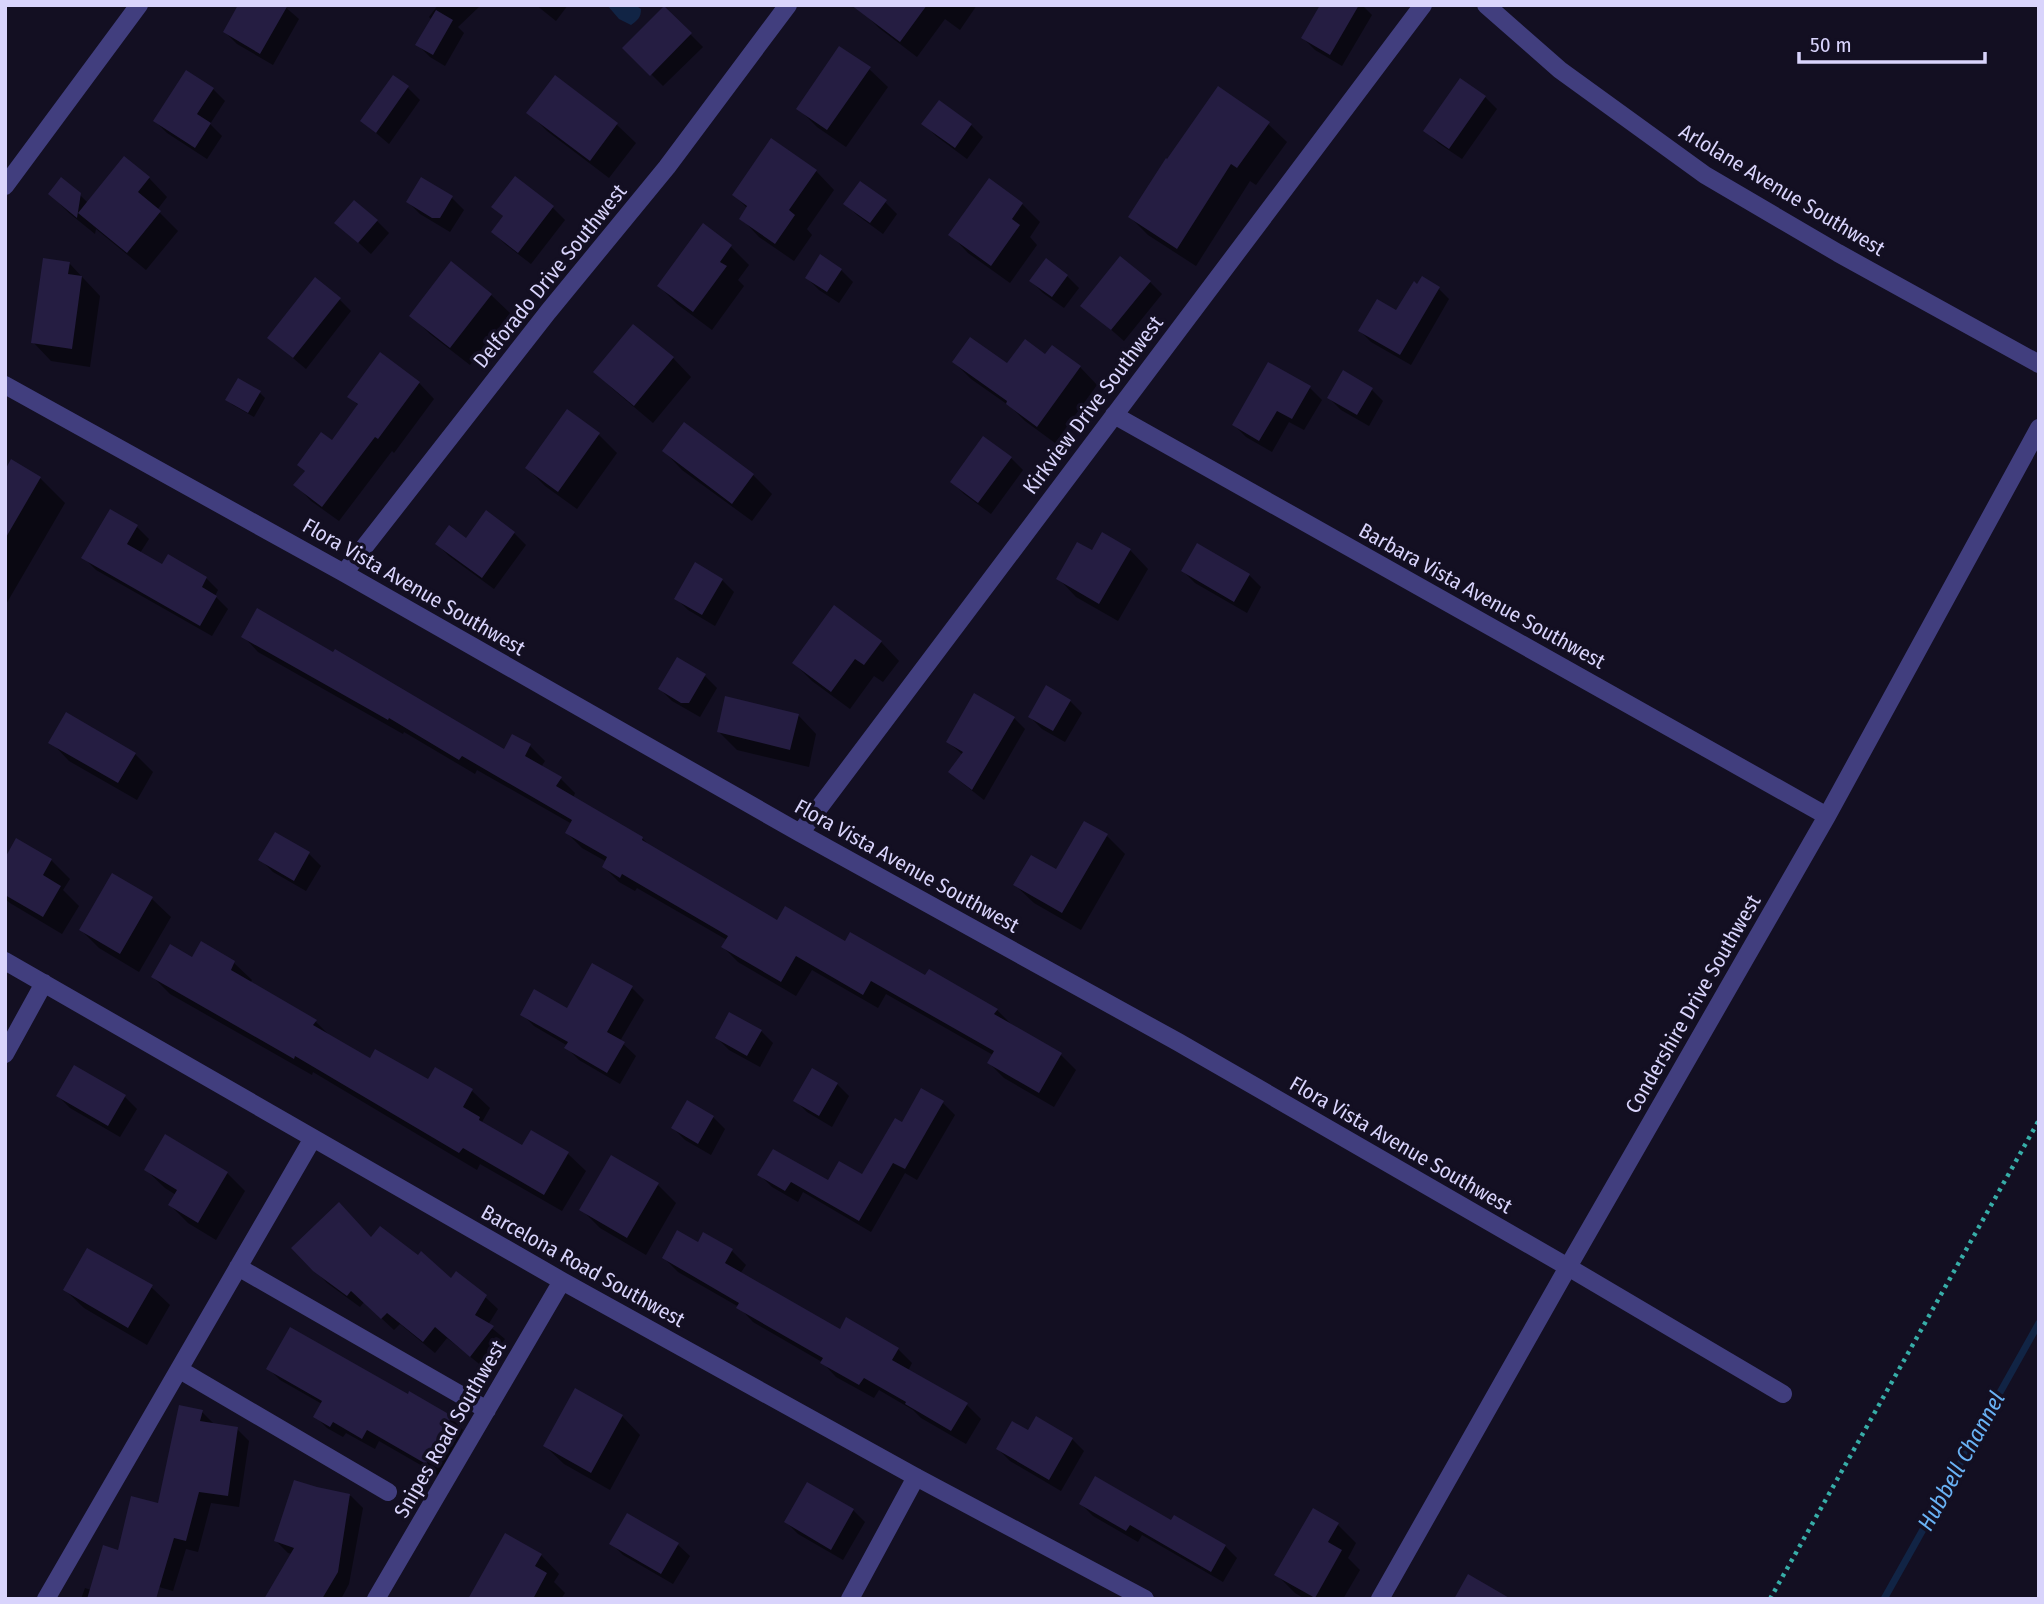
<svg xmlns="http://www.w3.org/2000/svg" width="2044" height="1604" viewBox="0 0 2044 1604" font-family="'Fira Sans Condensed',sans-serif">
<rect width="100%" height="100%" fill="#130f22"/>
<path fill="#112445" d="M607,5h28l6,4c0,8 -3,11 -10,16l-12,-6z"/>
<path fill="#0007" d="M283,5l16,14 -26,46 -36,-21 -12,-12z
M438,5h43l-23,22 6,6 -19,33 -15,-9 -12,-12 14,-25 -3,-3z
M536,5h32l-12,16z
M868,5h109l-17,25 -15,-11 -28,38 -38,-29 -16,-16z
M1322,5h40l10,10 -30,51 -27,-16 -12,-12z
M664,8l39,39 -40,39 -38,-38z
M869,69l19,18 -42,60 -29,-20 -19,-19z
M393,77l15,11 12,12 -31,44 -27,-23z
M556,78l61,47 19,18 -27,35 -62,-47 -18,-18z
M213,89l12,12 -15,23 12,12 -15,23 -40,-26 -12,-12z
M1485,97l12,12 -35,50 -24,-16 -12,-12z
M924,124l47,1 12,12 -16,22 -31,-23z
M1268,124l19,18 -31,43 -6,-4 -54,85 -48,-31 -18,-18z
M124,158l25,20 18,19 -10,13 21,21 -32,39 -50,-41 -1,5 -26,-21 -19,-19h29l9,9z
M816,171l18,19 -27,39 5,6 -18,26 -35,-24 -18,-19 7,-9 -14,-14z
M422,179l30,19 12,12 -14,22 -30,-18 -12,-12z
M515,179l38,29 12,12 -34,44 -26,-20 -12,-12 11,-15 -10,-10z
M885,202l12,12 -14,20 -26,-19 -12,-12z
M1022,204l18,18 -10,15 7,8 -27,38 -42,-30 -18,-19z
M377,221l12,12 -18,21 -34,-31z
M731,247l18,18 -11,15 6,6 -32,44 -35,-26 -18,-18z
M1046,261l21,15 12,12 -15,20 -21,-15 -12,-12z
M69,263l31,33 -10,71 -39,-6 -18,-19z
M841,270l12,12 -14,21 -20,-13 -12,-12z
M1150,282l12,12 -38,47 -41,-36z
M1439,289l10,10 -38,66 -40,-23 -11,-11z
M491,295l19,18 -40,52 -40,-31 -18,-18z
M339,299l12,12 -45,58 -37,-31z
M1053,347l27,20 17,18 -42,58 -30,-22 -14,-14 -40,-28 -17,-17 53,3 39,-9z
M673,358l18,19 -38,46 -39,-33 -19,-18z
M419,383l15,16 -40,54 -2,-2 -53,70 -28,-20 -15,-16 36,-43 27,-36 -10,-10z
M1310,388l12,12 -18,30 -15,-8 -17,30 -26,-15 -12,-12z
M1371,389l12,12 -14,25 -28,-16 -12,-12z
M260,393l5,5 -11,19 -21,-12 -6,-5z
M567,412l32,23 18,18 -40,56 -32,-23 -18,-18z
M684,424l69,51 19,19 -20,27 -70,-51 -18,-19z
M1011,458l12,12 -32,44 -27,-20 -12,-12z
M5,474l35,4 25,25 -60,103z
M487,513l27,20 12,12 -32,44 -45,-33 -12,-12 30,-4z
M137,527l12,12 -9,14 23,13 43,12 12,12 -3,6 13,13 -16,27 -116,-66 -12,-12z
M1197,545l52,30 12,12 -14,26 -52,-30 -12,-12z
M1130,550l18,19 -30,52 -42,-24 -18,-19 35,-25z
M722,580l12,12 -19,34 -27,-16 -12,-12z
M243,636l261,115 26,-5 15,15 -4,6 19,11 15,15 -2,5 69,40 10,10 125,75 69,20 151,67 15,15 49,30 15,15 -22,37 -50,-29 -15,-15 4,-8 -107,-61 -8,14 -66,-38 -16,26 -58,-34 -15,-15 4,-7 -90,-52 -2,3 -16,-9 -15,-15 3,-5 -25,-14 -15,-15 5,-9 -95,-54 -2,4 -71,-42 -1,2 -145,-82z
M881,642l18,19 -16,21 -9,-6 -24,33 -38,-28 -18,-18z
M705,676l12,12 -17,29 -28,-16 -12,-12z
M1070,701l12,12 -17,29 -23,-13 -12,-12z
M798,715l18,19 -7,33 -72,-17 -18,-18z
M1014,718l11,11 -41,71 -23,-18 -11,-11 13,-16 -15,-13z
M51,742l84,12 18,18 -16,28 -68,-39z
M275,834l34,20 12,12 -15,25 -33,-19 -12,-12z
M1107,836l18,18 -44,76 -47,-27 -19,-18 41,-13z
M17,841l34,19 19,19 -7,11 16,16 -17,28 -52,-31 -5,-4v-38z
M112,876l40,23 19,18 -32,55 -40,-24 -18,-18z
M202,944l32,19 18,17 -2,3 65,38 17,17 39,22 58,22 7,-13 36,22 18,17 -8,14 5,5 36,20 9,-15 36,22 18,17 -24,40 -82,-47 -3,6 -164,-98 -1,3 -142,-81 -17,-17 39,-17z
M632,988l12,12 -24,41 16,15 -16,28 -41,-24 -12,-12 1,-2 -34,-20 -12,-12 45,-4z
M761,1031l12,12 -13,24 -31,-17 -12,-12z
M837,1084l12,12 -17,31 -25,-15 -12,-12z
M58,1096l67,1 12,12 -17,28 -50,-29z
M943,1103l12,12 -38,65 -12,-7 -34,59 -68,-40 -5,10 -26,-15 -12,-12 69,8 34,-7 39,-52z
M713,1117l12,12 -14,26 -26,-15 -12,-12z
M146,1170l81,3 18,18 -29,49 -28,-17 -18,-18 6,-10 -11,-7z
M658,1185l18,18 -30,52 -46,-27 -19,-19z
M372,1239l46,18 33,24 34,16 13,12 -10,16 17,14 -22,28 -36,-29 -12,15 -35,-29 -6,6 -30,-28 -4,5 -33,-24 -33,-35z
M698,1244l34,7 14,14 -6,9 100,58 58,17 14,14 -4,8 59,34 14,14 -15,25 -45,-26 -8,-8 -34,-20 -5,8 -38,-21 -14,-15 -69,-40 -14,-15 -61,-35 -14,-14z
M151,1287l19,18 -23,40 -63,-37 -19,-18z
M268,1368l140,29 2,-3 41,24 12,12 -25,45 -59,-34 -4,8 -29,-16 -3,4 -16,-9 -12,-12 7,-12 -42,-24z
M202,1412l13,13 22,4 12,12 -10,66 -28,-4 -13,49 -12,-3 -13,42 -21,-6 -5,14h-66l4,-11 6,2 28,-38 40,-47z
M622,1416l18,19 -30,55 -46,-26 -19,-18z
M1029,1433l43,6 12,12 -23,40 -51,-30 -12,-12z
M316,1489l35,7 12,12 -14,76 -8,15h-75l26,-45 -4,-1 -12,-12z
M1081,1504l144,42 12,12 -14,24 -81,-47 -4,7 -45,-26z
M853,1510l12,12 -22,38 -45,-26 -12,-12z
M1314,1511l24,14 18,18 -8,15 12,12 -17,29h-38l-10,-6 -18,-18z
M611,1543l66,1 13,12 -17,28 -50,-29z
M541,1555l18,19 -5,8 11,11 -4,6h-91z"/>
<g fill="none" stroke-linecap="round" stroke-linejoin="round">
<path stroke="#112445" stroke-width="7" d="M1884,1599l155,-276"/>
</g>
<path fill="#251d42" d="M238,5h50l-28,49 -37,-22z
M851,5h76l-27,37z
M1320,5h39l-29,50 -29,-17z
M664,6l28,27 -42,43 -28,-28z
M436,10l17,10 -20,35 -18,-10z
M839,46l32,21 -44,63 -31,-21z
M186,70l28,18 -17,26 14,9 -16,25 -42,-27z
M393,75l16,11 -33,47 -16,-12z
M555,75l63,48 -28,38 -64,-48z
M1460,78l26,18 -37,53 -26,-18z
M1218,86l52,36 -33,46 -6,-4 -54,85 -49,-32 38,-59 1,1z
M939,100l33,24 -17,24 -34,-24z
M771,138l46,32 -28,40 6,5 -20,29 -36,-25 8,-13 -15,-11z
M124,156l26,21 -12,15 23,19 -34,42 -49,-40z
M515,176l39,30 -36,47 -27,-21 12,-16 -12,-9z
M61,177l20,16 -4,25 -29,-24z
M421,177l32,19 -13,22h-8l-26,-16z
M989,178l34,25 -11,16 8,6 -29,41 -43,-31z
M860,181l27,19 -17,23 -27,-19z
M354,200l24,20 -20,23 -24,-20z
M703,223l29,22 -12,17 7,4 -34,46 -36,-26z
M820,254l22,15 -15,23 -22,-14z
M1120,256l31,25 -40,49 -31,-24z
M43,258l27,4 -2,12 14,2 -10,73 -41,-6z
M1046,258l22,17 -16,22 -23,-16z
M451,261l41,33 -42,54 -41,-32z
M1422,276l18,11 -40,68 -42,-24 19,-32 19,11 18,-29 3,3z
M315,277l26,21 -48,60 -26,-20z
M633,324l41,33 -40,49 -41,-34z
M970,337l37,26 18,-24 20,15 7,-9 29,21 -44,61 -31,-23 1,-3 -55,-39z
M380,352l40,30 -42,57 -3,-2 -53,70 -29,-22 12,-14 -8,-6 24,-33 11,8 26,-36 -11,-7z
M1268,362l43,24 -19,33 -15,-8 -18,30 -27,-16z
M1343,370l30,18 -16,27 -30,-17z
M238,378l23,13 -13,22 -23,-13z
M567,409l33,24 -42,59 -33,-24z
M684,422l70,52 -22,30 -70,-53z
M983,436l29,21 -34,46 -28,-21z
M11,459l30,18 -36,62v-69z
M110,509l28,16 -11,19 35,20 6,-10 39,23 -5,10 15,9 -17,30 -119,-68z
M486,510l29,22 -33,46 -47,-34 14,-19 17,13z
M1102,532l29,17 -32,55 -43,-25 21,-37 15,8z
M1197,543l53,31 -16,28 -53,-31z
M695,562l28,17 -21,36 -28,-16z
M834,605l48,36 -18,24 -9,-6 -24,33 -39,-29z
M257,608l76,44 2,-3 169,100 8,-15 19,10 -6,12 37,21 -6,9 87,51 -1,3 135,80 8,-14 60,35 5,-9 75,43 4,-6 69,40 -4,5 68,39 -23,40 -52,-30 7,-12 -123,-70 -8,14 -67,-39 -15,26 -60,-35 7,-11 -106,-62 -2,4 -18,-11 5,-10 -42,-24 7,-13 -110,-64 -3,4 -70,-42 -1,2 -147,-83z
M677,657l29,17 -17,29h-8l-23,-14z
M1046,685l25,15 -18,31 -25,-14z
M974,693l41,24 -43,73 -24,-18 15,-20 -17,-10z
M725,696l74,18 -9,36 -73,-18z
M66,712l70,41 -18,30 -70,-40z
M1084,821l24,13 -46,79 -49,-28 18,-30 25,14z
M275,832l35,20 -16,29 -36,-21z
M16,838l36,21 -9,16 18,11 -18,31 -38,-22v-37z
M112,873l41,24 -33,57 -41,-24z
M201,941l34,20 -4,9 86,50 -4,5 57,33 5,-9 53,30 7,-12 38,22 -10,18 17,10 -1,3 43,25 9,-15 38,22 -25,43 -81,-47 -4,5 -164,-97 -1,3 -143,-82 19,-33 22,13z
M592,963l41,23 -26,46 18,10 -18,31 -43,-25 4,-6 -48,-27 14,-26 33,19z
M729,1012l33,18 -15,26 -32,-18z
M74,1065l52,30 -18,31 -52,-30z
M812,1068l26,15 -19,33 -26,-15z
M921,1088l23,13 -39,68 -12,-6 -34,58 -68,-39 -6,9 -28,-16 16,-26 55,31 11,-19 23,13 33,-56 7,4z
M687,1100l27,16 -16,28 -27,-16z
M165,1134l63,38 -30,51 -30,-18 9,-15 -33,-20z
M611,1155l48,28 -32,55 -48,-28z
M339,1202l32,35 9,-11 38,29 3,-4 30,27 5,-7 31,24 -12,20 19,11 -24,31 -35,-30 -12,15 -36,-29 -6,6 -30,-28 -4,5 -34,-25 -22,-23z
M677,1230l21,12 5,-10 30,17 -8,14 115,66 6,-12 53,31 -7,12 76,43 -17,28 -46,-27 1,-2 -42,-24 -5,7 -39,-22 3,-5 -87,-50 3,-5 -77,-45z
M87,1248l66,37 -25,43 -65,-38z
M290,1327l118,67 1,-3 43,25 -26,48 -59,-34 -5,9 -29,-17 -3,5 -17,-10 9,-16 -56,-32z
M575,1388l48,27 -32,58 -48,-27z
M179,1405l24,5 -3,11 38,6 -10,69 -29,-4 -13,49 -12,-3 -18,61h-69l16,-54 15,5 13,-54 27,7z
M1036,1416l37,22 -24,42 -53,-31 16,-28 16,9z
M1095,1476l76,44 3,-5 52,30 -15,27 -81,-47 -4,6 -47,-27z
M294,1480l23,7 33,7 -12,78 -16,27h-58l30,-51 -20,-7z
M807,1482l47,27 -23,41 -47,-28z
M1313,1508l26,15 -11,19 14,8 -27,48 -41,-23z
M627,1513l52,30 -18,31 -52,-30z
M505,1533l37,21 -7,12 12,7 -14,26h-65z
M1468,1574l43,25h-57z"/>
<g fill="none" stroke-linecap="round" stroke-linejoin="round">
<path stroke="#37ada8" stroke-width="4.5" stroke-dasharray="3.5 5" stroke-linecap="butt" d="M1770,1599l269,-479"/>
<path stroke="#413e7e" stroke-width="18" d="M1486,5l74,65 145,105 133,78 201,111
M5,186l134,-181
M5,385l339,188 456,260 378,209 390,225 215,127
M1114,415l713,401
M344,573l204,-261 119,-145 121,-162
M800,833l623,-828
M5,961l557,320 354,196 229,122
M5,1054l39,-71
M238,1267l249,143
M180,1370l208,122
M46,1599l267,-461
M376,1599l186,-318
M850,1599l66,-122
M1380,1599l188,-332 259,-451 212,-388"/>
</g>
<g text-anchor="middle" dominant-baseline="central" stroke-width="7" stroke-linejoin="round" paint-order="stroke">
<g font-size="21" fill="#d9d4fc" stroke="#130f22">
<text transform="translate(1782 190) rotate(31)">Arlolane Avenue Southwest</text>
<text transform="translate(550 276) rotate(-51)">Delforado Drive Southwest</text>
<text transform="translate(1093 405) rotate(-53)">Kirkview Drive Southwest</text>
<text transform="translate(414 587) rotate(30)">Flora Vista Avenue Southwest</text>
<text transform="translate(1482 596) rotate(29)">Barbara Vista Avenue Southwest</text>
<text transform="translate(907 866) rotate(29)">Flora Vista Avenue Southwest</text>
<text transform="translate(1693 1004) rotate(-60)">Condershire Drive Southwest</text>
<text transform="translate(1401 1145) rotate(30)">Flora Vista Avenue Southwest</text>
<text transform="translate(583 1266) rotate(29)">Barcelona Road Southwest</text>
<text transform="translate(450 1429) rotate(-60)">Snipes Road Southwest</text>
</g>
<g font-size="23" font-style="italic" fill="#69b2f5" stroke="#130f22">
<text transform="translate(1961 1461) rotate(-61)">Hubbell Channel</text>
</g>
</g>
<rect width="2044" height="1604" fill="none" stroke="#d9d4fc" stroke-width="14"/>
<path d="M1799 52v10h186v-10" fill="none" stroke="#d9d4fc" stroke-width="3.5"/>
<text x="1810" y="52" font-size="21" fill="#d9d4fc" stroke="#130f22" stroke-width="5" paint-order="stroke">50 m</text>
</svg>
